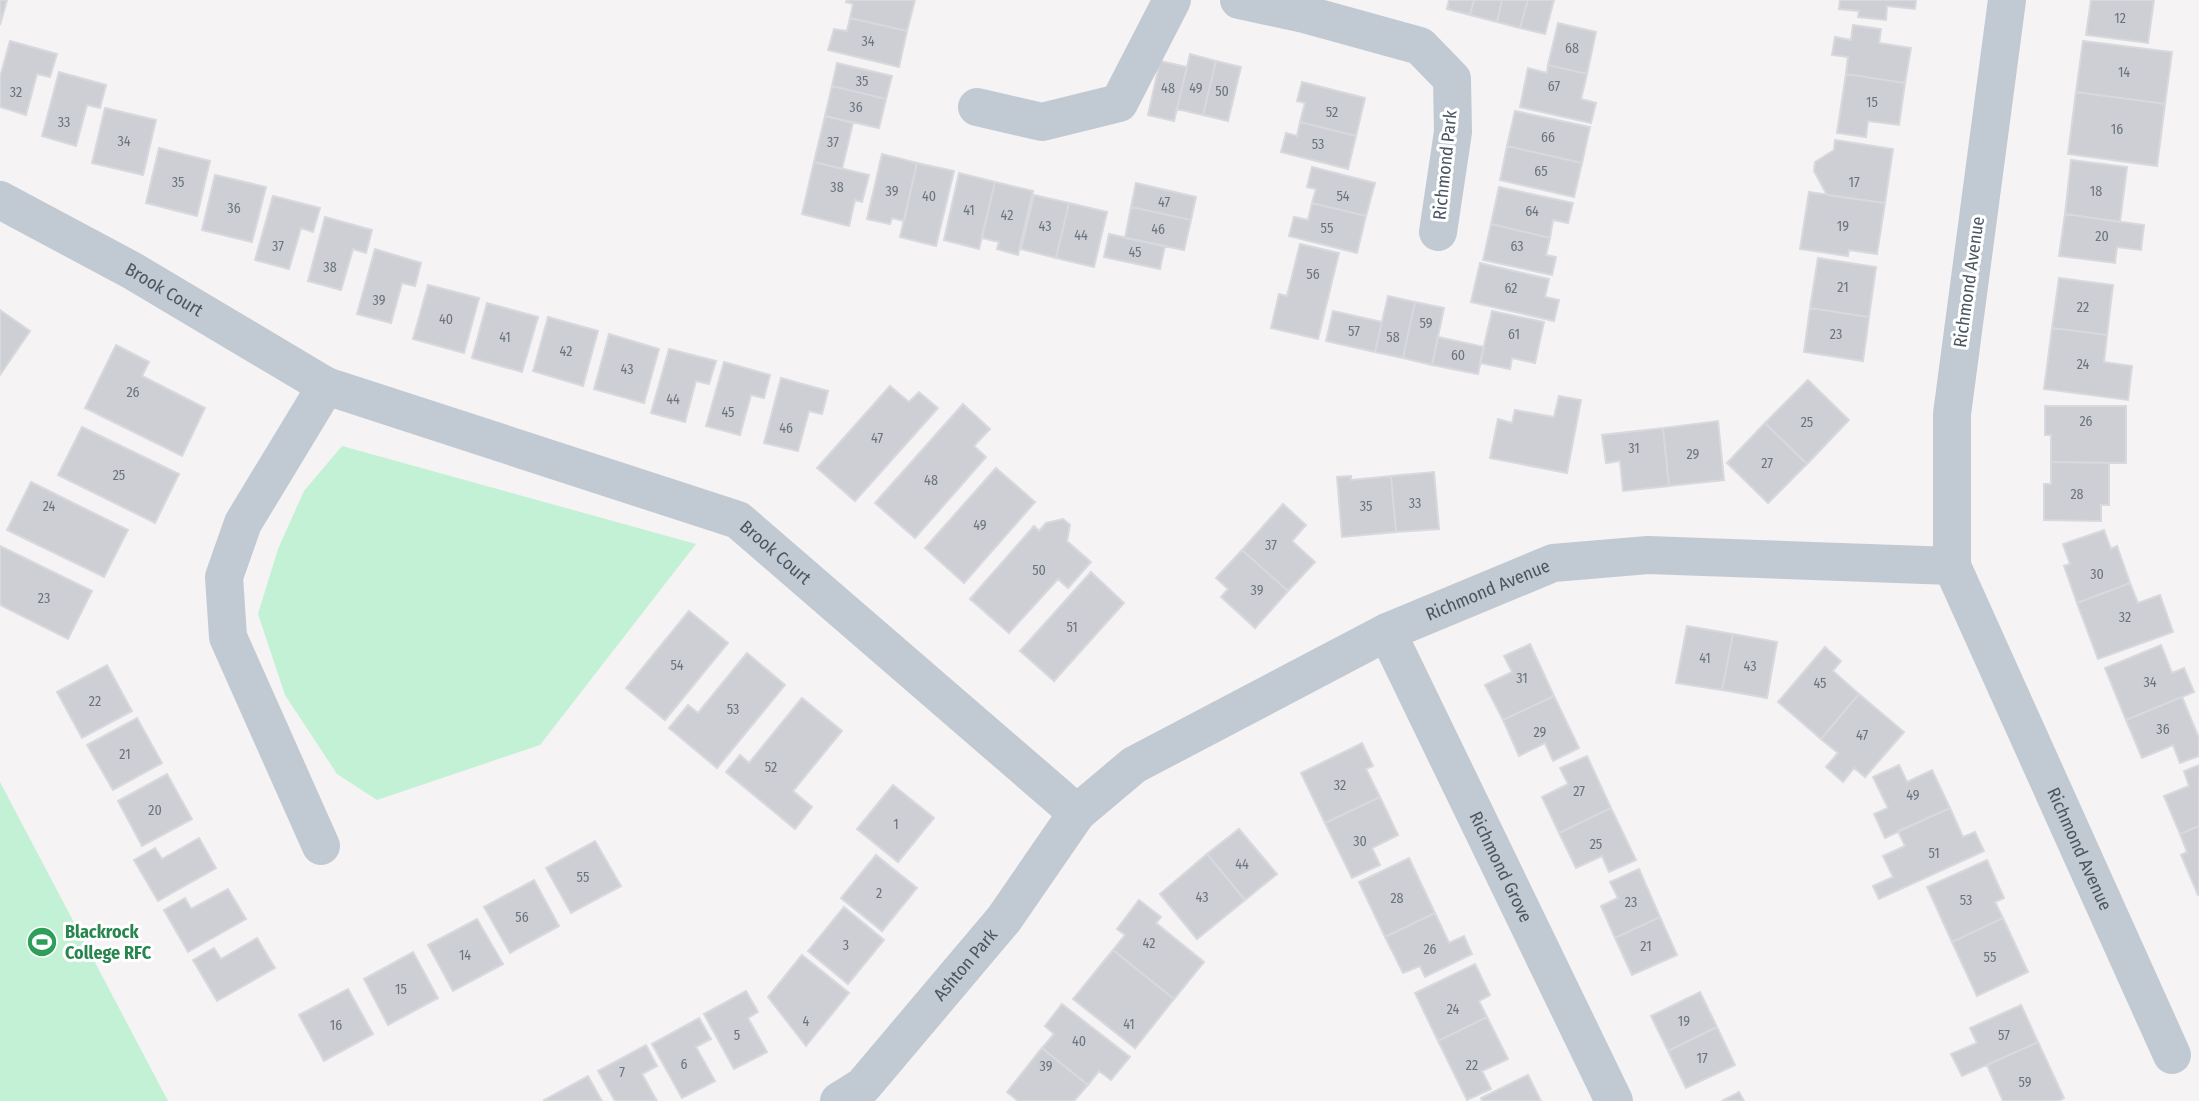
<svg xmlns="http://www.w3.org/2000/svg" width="2199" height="1101" viewBox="0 0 2199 1101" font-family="'Fira Sans Condensed',sans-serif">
<rect width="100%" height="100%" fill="#f5f3f3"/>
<path fill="#c3f1d5" d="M342,446l354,98 -156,201 -163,55 -40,-26 -52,-79 -27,-81 20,-65 26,-58z
M0,782l168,319h-168z"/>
<path fill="#cdcfd5" stroke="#d7d9de" stroke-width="2" d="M0,0h7l-7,25z
M847,0h68l-8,31 -57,-13 3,-14 -7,-2z
M1449,0h25l-4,15 -23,-6z
M1474,0h28l-5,22 -27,-7z
M1502,0h26l-8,28 -23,-6z
M1528,0h26l-9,34 -25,-6z
M1840,0h76l-1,9 -28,-3 -1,14 -28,-3 1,-6 -20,-2z
M2091,0h63l-6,43 -62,-8z
M850,18l57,13 -8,36 -71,-17 6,-21 13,2z
M1558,23l38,9 -9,42 -39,-9z
M1853,25l28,4 -2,14 32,5 -6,35 -59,-9 2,-17 -16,-2 3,-18 16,3z
M10,41l47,13 -7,23 -13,-3 -11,41 -26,-8v-30z
M2083,41l89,11 -7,52 -89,-12z
M1190,54l26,7 -13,54 -26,-6z
M1160,61l27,6 -13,54 -26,-6z
M1216,61l25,6 -13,54 -25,-6z
M837,63l55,13 -6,23 -54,-13z
M1548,65l39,9 -6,25 15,4 -5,20 -71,-16 8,-39 19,5z
M59,72l47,13 -6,23 -13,-3 -11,41 -34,-10z
M1846,74l59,9 -6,42 -31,-4 -2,16 -29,-4z
M1302,82l63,16 -9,38 -56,-14 5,-19 -8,-2z
M832,86l54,13 -7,29 -54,-12z
M2076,92l89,12 -8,62 -89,-12z
M105,108l51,12 -13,55 -51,-12z
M1515,111l75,16 -8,36 -75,-17z
M825,116l28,7 -11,46 -28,-7z
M1300,122l56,14 -8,33 -67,-17 5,-19 11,3z
M1835,140l58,9 -8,54 -58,-8 -13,-24 1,-9 19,-12z
M1507,146l75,17 -8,34 -74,-17z
M159,148l51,13 -13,55 -51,-13z
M882,154l35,9 -13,58 -12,-3 -2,6 -23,-5z
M2071,160l56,7 -7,55 -55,-8z
M814,162l55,13 -7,27 -7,-2 -6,26 -47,-12z
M917,163l37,8 -18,75 -36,-9z
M1312,167l63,16 -9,33 -54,-13 4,-14 -9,-2z
M959,173l36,9 -16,67 -35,-9z
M215,175l51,12 -14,55 -50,-12z
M995,182l38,9 -15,64 -21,-6 2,-7 -17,-4z
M1136,183l60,14 -5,23 -60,-13z
M1499,187l74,16 -5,20 -15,-3 -3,18 -59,-14z
M1809,192l76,11 -8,51 -28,-4 -1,6 -48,-7z
M1034,195l35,8 -13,55 -35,-9z
M273,196l47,12 -7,24 -12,-4 -12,41 -34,-9z
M1069,203l38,9 -13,55 -38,-9z
M1312,203l54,13 -9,37 -68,-17 5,-19 14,3z
M1131,207l60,13 -7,30 -59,-12z
M2065,214l79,11 -3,25 -24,-3 -2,16 -56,-7z
M325,217l47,13 -6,23 -13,-4 -12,41 -33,-9z
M1491,224l59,14 -4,17 10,2 -4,18 -69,-15z
M1109,234l56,12 -5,23 -56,-12z
M1300,244l39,9 -21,86 -47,-11 8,-34 8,2z
M375,249l46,14 -6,23 -13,-3 -11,40 -34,-9z
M1818,258l58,9 -7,50 -59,-9z
M1480,263l69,16 -4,18 14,3 -5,21 -83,-19z
M2059,278l54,7 -6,50 -55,-7z
M428,285l51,13 -15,55 -51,-14z
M1388,296l27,6 -12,56 -28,-6z
M1415,302l29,6 -12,57 -29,-7z
M487,303l51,14 -16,55 -50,-14z
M1810,308l59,9 -6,44 -59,-9z
M0,310l30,21 -30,44z
M1333,311l49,11 -7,30 -49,-11z
M1492,311l52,11 -9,41 -23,-5 -2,11 -30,-6z
M548,317l50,14 -15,55 -50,-15z
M2052,328l55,7 -3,27 28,4 -4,34 -84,-11z
M609,334l50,15 -15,54 -50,-14z
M1438,337l46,10 -6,27 -46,-9z
M116,345l33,17 -7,14 63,32 -23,48 -97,-48z
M669,349l47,12 -7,23 -13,-3 -11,41 -34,-9z
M724,362l46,13 -6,23 -13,-3 -11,40 -34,-9z
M781,378l47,13 -6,23 -13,-3 -11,40 -34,-8z
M1808,380l41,40 -42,44 -42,-41z
M890,386l19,16 10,-10 19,16 -83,93 -38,-33z
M1559,396l22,4 -14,73 -77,-15 8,-39 14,4 3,-13 39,7z
M963,404l27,25 -16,17 12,11 -71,81 -40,-35z
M2045,406h81v57l-75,-1v-27h-6z
M1718,421l6,59 -55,6 -6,-58z
M1765,423l42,41 -39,39 -41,-40z
M82,427l97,47 -24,49 -97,-48z
M1663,428l6,58 -46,5 -3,-30 -14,2 -4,-28z
M2051,462l58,1v42h-8v16l-57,-1v-36h7z
M996,468l39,34 -71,81 -39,-35z
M1434,472l5,57 -43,3 -5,-56z
M1351,476v4l40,-4 5,56 -54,5 -5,-60z
M31,482l97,48 -24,47 -97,-47z
M1283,504l23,21 -14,16 23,21 -27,29 -46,-41z
M1063,519l7,6 -3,16 24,21 -23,26 -10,-9 -49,54 -39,-34 64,-73 5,5 7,-8z
M2104,530l7,19 6,-3 13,37 -53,20 -13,-37 6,-2 -7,-20z
M0,546l92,45 -24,48 -68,-34z
M1242,550l46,41 -33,37 -34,-31 7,-8 -12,-11z
M1091,572l33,31 -70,78 -34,-30z
M2130,583l8,20 22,-8 13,37 -75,27 -21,-56z
M689,611l39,32 -63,77 -39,-32z
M1687,626l46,8 -11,56 -46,-7z
M1733,634l44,8 -10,56 -45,-8z
M1530,644l24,52 -51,24 -18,-35 27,-13 -8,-16z
M2161,645l11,28 12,-5 10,24 -68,28 -21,-52z
M1825,647l16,14 -8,10 26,23 -38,45 -43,-37z
M747,653l38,32 -68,83 -48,-40 19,-23 10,8z
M107,665l25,46 -50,27 -25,-46z
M1859,694l45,38 -39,45 -11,-9 -11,14 -17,-15 12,-14 -17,-14z
M1554,696l25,52 -26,13 -8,-18 -26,13 -16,-36z
M2182,697l17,41v18l-19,7 -7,-18 -31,13 -16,-38z
M802,698l40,33 -49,60 19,16 -17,22 -69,-57 14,-17 9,8z
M137,718l25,45 -49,27 -26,-45z
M1362,743l11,23 -7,3 14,28 -55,26 -24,-50z
M1587,756l24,52 -52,25 -17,-36 26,-13 -8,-16z
M1899,765l8,17 25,-12 18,38 -65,30 -11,-24 14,-6 -15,-31z
M2199,765v61l-19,8 -16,-38 25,-10 -5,-15z
M167,774l25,45 -50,27 -24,-45z
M893,785l41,33 -36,44 -41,-33z
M1380,797l18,38 -26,13 8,17 -28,13 -27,-55z
M1611,808l25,52 -27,12 -7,-16 -26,12 -17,-35z
M1950,808l13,29 12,-5 9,19 -105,48 -6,-13 20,-9 -10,-21 22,-10 -7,-15z
M2199,826v68l-1,1 -17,-40 6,-3 -7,-18z
M1239,829l38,45 -32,26 -38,-46z
M199,838l17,30 -58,33 -24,-41 21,-12 7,11z
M595,841l26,45 -50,27 -25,-45z
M1207,854l38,46 -48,39 -37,-45z
M876,855l41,33 -35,43 -41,-33z
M1409,858l26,55 -50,24 -26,-55z
M1987,860l17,38 -9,4 8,16 -51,24 -25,-55z
M1639,869l21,48 -45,21 -14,-32 17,-8 -8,-16z
M534,880l25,46 -49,27 -26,-46z
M228,889l18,30 -58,33 -24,-42 21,-12 6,11z
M1139,900l22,17 -5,6 48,39 -30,37 -61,-49 12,-15 -8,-6z
M844,907l40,33 -36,44 -40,-33z
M1435,913l14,30 15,-7 8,18 -47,23 -5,-11 -17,7 -18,-36z
M1660,917l17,38 -45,20 -17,-37z
M2003,918l25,54 -51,24 -25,-54z
M477,919l26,45 -50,27 -25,-46z
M257,938l18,30 -58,33 -24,-41 21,-12 7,11z
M1113,950l61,49 -39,49 -62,-49z
M413,952l25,46 -50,27 -24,-46z
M802,955l47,38 -43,53 -38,-49z
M1475,964l15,31 -11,6 8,16 -49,24 -23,-48z
M348,989l25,45 -49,27 -25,-46z
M746,991l12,21 -10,6 19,34 -33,17 -30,-55z
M1700,992l17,35 -49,24 -17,-35z
M1062,1004l68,53 -19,23 -12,-9 -11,14 -46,-37 12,-14 -9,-8z
M2021,1005l17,37 -76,34 -11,-22 26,-11 -7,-15z
M1487,1017l21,42 -26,12 9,18 -24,11 -29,-59z
M699,1018l12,21 -15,8 19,34 -33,17 -30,-54z
M1717,1027l18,38 -49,23 -18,-37z
M2038,1042l26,56 -6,3h-55l-16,-36z
M646,1045l11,21 -15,8 15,27h-42l-17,-30z
M1042,1048l46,37 -14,16h-56l-11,-9z
M1528,1075l13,26h-59l-1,-3z
M588,1076l14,25h-58v-1z
M1739,1092l5,9h-22z"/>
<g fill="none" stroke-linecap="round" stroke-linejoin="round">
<g stroke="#c1cad2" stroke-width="38">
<path d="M1239,0l65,14 116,32 32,33 1,53 -15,100"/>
<path id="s1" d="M2007,0l-55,414v152l220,489"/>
<path d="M977,107l65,15 77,-19 53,-103"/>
<path id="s2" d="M0,200l131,70 195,116"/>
<path id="s3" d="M1387,632l227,469"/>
<path id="s4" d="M321,846l-93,-209 -4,-60 19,-54 83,-137 412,134 339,293"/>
<path id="s5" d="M839,1101l24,-15 141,-167 73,-106 57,-48 253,-133 166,-69 95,-8 304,11"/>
</g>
</g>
<defs>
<g id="stadium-disc" transform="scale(1.575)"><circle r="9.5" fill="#2e9e5b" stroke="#fff"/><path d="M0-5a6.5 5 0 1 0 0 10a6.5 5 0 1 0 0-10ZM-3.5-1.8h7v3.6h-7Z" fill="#fff"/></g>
</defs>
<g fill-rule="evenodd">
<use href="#stadium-disc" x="42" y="942"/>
</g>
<g text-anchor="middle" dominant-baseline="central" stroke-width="6" stroke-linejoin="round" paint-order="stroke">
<g font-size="14" fill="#6b747e">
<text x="2120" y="18">12</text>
<text x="868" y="41">34</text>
<text x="1572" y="48">68</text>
<text x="2124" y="72">14</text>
<text x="862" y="81">35</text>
<text x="1554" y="86">67</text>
<text x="1168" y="88">48</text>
<text x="1196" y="88">49</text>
<text x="1222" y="91">50</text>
<text x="16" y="92">32</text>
<text x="1872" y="102">15</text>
<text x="856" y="107">36</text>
<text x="1332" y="112">52</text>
<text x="64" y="122">33</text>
<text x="2117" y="129">16</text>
<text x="1548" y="137">66</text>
<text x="124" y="141">34</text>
<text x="833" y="142">37</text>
<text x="1318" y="144">53</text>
<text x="1541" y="171">65</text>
<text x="178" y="182">35</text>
<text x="1854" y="182">17</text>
<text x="837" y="187">38</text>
<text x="892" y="191">39</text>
<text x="2096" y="191">18</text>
<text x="929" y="196">40</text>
<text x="1343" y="196">54</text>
<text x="1164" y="202">47</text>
<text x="234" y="208">36</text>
<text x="969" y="210">41</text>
<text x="1532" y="211">64</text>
<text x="1007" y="215">42</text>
<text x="1045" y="226">43</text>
<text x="1843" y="226">19</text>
<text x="1327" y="228">55</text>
<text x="1158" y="229">46</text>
<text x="1081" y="235">44</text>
<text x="2102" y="236">20</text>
<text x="278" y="246">37</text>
<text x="1517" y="246">63</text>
<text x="1135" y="252">45</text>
<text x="330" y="267">38</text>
<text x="1313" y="274">56</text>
<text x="1843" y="287">21</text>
<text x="1511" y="288">62</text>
<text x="379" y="300">39</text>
<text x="2083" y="307">22</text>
<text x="446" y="319">40</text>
<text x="1426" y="323">59</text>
<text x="1354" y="331">57</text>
<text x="1514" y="334">61</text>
<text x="1836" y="334">23</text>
<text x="505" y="337">41</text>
<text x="1393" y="337">58</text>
<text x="566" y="351">42</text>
<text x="1458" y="355">60</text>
<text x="2083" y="364">24</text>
<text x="627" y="369">43</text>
<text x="133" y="392">26</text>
<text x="673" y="399">44</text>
<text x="728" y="412">45</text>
<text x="2086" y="421">26</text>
<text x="1807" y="422">25</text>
<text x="786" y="428">46</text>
<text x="877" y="438">47</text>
<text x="1634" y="448">31</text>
<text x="1693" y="454">29</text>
<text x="1767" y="463">27</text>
<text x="119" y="475">25</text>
<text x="931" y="480">48</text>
<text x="2077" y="494">28</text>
<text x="1415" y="503">33</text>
<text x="49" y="506">24</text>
<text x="1366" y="506">35</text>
<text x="980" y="525">49</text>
<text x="1271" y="545">37</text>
<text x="1039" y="570">50</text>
<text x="2097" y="574">30</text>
<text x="1257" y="590">39</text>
<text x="44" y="598">23</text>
<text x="2125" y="617">32</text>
<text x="1072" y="627">51</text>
<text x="1705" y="658">41</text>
<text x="677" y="665">54</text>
<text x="1750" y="666">43</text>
<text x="1522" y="678">31</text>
<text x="2150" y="682">34</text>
<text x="1820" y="683">45</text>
<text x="95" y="701">22</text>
<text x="733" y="709">53</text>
<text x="2163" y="729">36</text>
<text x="1540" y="732">29</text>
<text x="1862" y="735">47</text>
<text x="125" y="754">21</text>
<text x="771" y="767">52</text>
<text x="1340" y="785">32</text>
<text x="1579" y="791">27</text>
<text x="1913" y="795">49</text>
<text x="155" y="810">20</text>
<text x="896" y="824">1</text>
<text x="1360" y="841">30</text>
<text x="1596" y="844">25</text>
<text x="1934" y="853">51</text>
<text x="1242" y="864">44</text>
<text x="583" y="877">55</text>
<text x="879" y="893">2</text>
<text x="1202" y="897">43</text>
<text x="1397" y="898">28</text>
<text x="1966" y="900">53</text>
<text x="1631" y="902">23</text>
<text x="522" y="917">56</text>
<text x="1149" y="943">42</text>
<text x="846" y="945">3</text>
<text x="1646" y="946">21</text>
<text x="1430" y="949">26</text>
<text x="465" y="955">14</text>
<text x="1990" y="957">55</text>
<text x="401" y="989">15</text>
<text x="1453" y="1009">24</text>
<text x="806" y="1021">4</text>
<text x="1684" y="1021">19</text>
<text x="1129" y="1024">41</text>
<text x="336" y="1025">16</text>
<text x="737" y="1035">5</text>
<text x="2004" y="1035">57</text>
<text x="1079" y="1041">40</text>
<text x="1702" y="1058">17</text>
<text x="684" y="1064">6</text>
<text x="1472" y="1065">22</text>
<text x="1046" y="1066">39</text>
<text x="622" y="1072">7</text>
<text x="2025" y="1082">59</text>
</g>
<g font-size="18" fill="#4a5661" stroke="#fff">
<text transform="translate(1445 165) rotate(-84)">Richmond Park</text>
<text transform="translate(1969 282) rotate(-82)">Richmond Avenue</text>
<text stroke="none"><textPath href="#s2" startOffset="187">Brook Court</textPath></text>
<text stroke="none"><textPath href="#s4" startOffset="989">Brook Court</textPath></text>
<text stroke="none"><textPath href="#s5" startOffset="845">Richmond Avenue</textPath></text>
<text stroke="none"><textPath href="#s1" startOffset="880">Richmond Avenue</textPath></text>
<text stroke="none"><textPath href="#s3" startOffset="261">Richmond Grove</textPath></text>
<text stroke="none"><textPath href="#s5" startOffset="187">Ashton Park</textPath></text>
</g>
<g font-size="18" font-weight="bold" fill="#27864d" stroke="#fff" text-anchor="start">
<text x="65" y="932">Blackrock<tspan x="65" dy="21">College RFC</tspan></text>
</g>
</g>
</svg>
